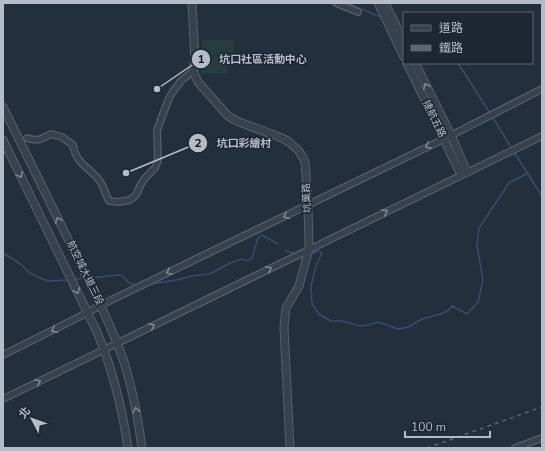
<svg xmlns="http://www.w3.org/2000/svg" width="545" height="451" viewBox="0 0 545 451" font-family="'Nunito Sans','Noto Sans TC',sans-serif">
<rect width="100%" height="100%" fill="#242f3e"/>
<path fill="#263c3f" d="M202,40h32l-1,15h-31z
M202,56h25v18l-26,-1z"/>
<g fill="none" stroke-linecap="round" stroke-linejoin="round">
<path stroke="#394c67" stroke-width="1.5" d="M347,3l31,13
M458,63l32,50
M492,116l20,33
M514,152l28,44
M286,251l10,3
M3,253l16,10 12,11 17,7 21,-1
M311,254l8,-3 3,2 -6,13 -5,20 1,18 7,10 12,7h11l19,5 7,-1 10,-3 20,7 10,-2 14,-8 19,-5 8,-4 3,-4 15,8 11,-12 5,-22 -6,-35 2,-17 30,-45 19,-10
M91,278l28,-3 4,1 6,7 8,2
M75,279l10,-1
M151,284l25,-4 16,-4 18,-2 20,-11 12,-4 6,2 4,-3 6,-20 4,-3 16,9"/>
<g stroke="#565f6c" stroke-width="8">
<path id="minor" d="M336,3l22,9
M27,138c11,4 14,1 24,-4l11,3 11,8c3,19 16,22 26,35 5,6 6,14 10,21l10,1 11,-2 6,-5 5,-11 5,-7 9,-9 3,-7 -1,-31 12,-32 5,-8 7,-9 12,-10
M3,355l78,-39 20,-11 343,-166 98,-50
M3,399l539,-263
M515,448l27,-10"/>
</g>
<g stroke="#565f6c" stroke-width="9">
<path id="tertiary" d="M192,3l3,58 -2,10 5,11 30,34 11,6 43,16 7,4 10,9 6,11 3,43 1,44 -10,37 -13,22 -2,19 6,121
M378,3l26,54
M385,3l19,39
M407,63l54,112
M415,63l36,72 16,37
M3,107c21,43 42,86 63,128 20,42 43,83 58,127 9,28 14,57 18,86
M3,140l94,192c16,38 25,75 31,116"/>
</g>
<use href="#minor" stroke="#38414e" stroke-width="5.5"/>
<use href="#tertiary" stroke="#38414e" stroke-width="7"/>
<path stroke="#5a6575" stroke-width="1.5" stroke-dasharray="4 4" stroke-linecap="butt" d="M427,448l115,-41"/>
</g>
<defs><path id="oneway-chevron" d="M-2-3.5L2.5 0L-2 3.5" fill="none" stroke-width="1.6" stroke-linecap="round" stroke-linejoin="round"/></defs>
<g stroke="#7c8592">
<use href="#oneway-chevron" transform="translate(426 86) rotate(-117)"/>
<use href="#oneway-chevron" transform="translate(428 146) rotate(154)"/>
<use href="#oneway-chevron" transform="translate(20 175) rotate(64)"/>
<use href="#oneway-chevron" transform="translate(385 212) rotate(-26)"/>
<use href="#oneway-chevron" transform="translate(286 216) rotate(154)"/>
<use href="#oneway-chevron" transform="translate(58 220) rotate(-116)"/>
<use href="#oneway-chevron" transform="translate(269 269) rotate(-26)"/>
<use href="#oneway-chevron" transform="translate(169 272) rotate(154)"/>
<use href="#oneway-chevron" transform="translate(77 291) rotate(64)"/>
<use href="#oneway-chevron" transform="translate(152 326) rotate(-26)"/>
<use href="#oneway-chevron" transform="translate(54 330) rotate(154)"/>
<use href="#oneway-chevron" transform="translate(38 382) rotate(-26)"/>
<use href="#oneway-chevron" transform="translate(136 410) rotate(-101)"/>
</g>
<g text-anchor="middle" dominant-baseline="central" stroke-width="3" stroke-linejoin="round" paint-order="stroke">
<g font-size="10" fill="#b4bcc9" stroke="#1d2633">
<text transform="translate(434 119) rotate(64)">捷航五路</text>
<text transform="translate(307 198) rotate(-93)">坑菓路</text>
<text transform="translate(85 273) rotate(64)">航空城大道三段</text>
</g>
</g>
<path fill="none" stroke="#b4bcc9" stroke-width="1.5" d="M157 89L201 59M126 173L198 143"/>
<g fill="#b4bcc9" stroke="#1d2633" stroke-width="1.5">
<circle cx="157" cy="89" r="4"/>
<circle cx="126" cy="173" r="4"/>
<circle cx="201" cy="59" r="10"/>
<circle cx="198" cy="143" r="10"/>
</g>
<g font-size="12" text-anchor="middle" font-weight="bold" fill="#111">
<text x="201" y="63">1</text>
<text x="198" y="147">2</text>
</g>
<g font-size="11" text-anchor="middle" font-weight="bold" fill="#b4bcc9" stroke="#1d2633" stroke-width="3" stroke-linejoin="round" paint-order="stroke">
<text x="263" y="63">坑口社區活動中心</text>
<text x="244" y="147">坑口彩繪村</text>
</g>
<rect width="545" height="451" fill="none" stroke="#b4bcc9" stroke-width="8"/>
<rect x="403" y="12" width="130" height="52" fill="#1d2633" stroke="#59626f"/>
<rect x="411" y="25" width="20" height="6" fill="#38414e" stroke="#59626f"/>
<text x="439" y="32" font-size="12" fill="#b4bcc9">道路</text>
<rect x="411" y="45" width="20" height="6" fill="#5a6575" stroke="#59626f"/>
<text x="439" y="52" font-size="12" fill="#b4bcc9">鐵路</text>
<g transform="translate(32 419) rotate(311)" stroke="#1d2633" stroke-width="3" paint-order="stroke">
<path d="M0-3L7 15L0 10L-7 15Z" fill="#b4bcc9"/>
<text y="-6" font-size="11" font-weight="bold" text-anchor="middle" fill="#b4bcc9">北</text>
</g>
<path d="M405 431v6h85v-6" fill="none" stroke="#b4bcc9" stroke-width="2"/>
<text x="411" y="431" font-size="12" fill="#b4bcc9" stroke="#1d2633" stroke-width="3" paint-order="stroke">100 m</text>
</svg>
